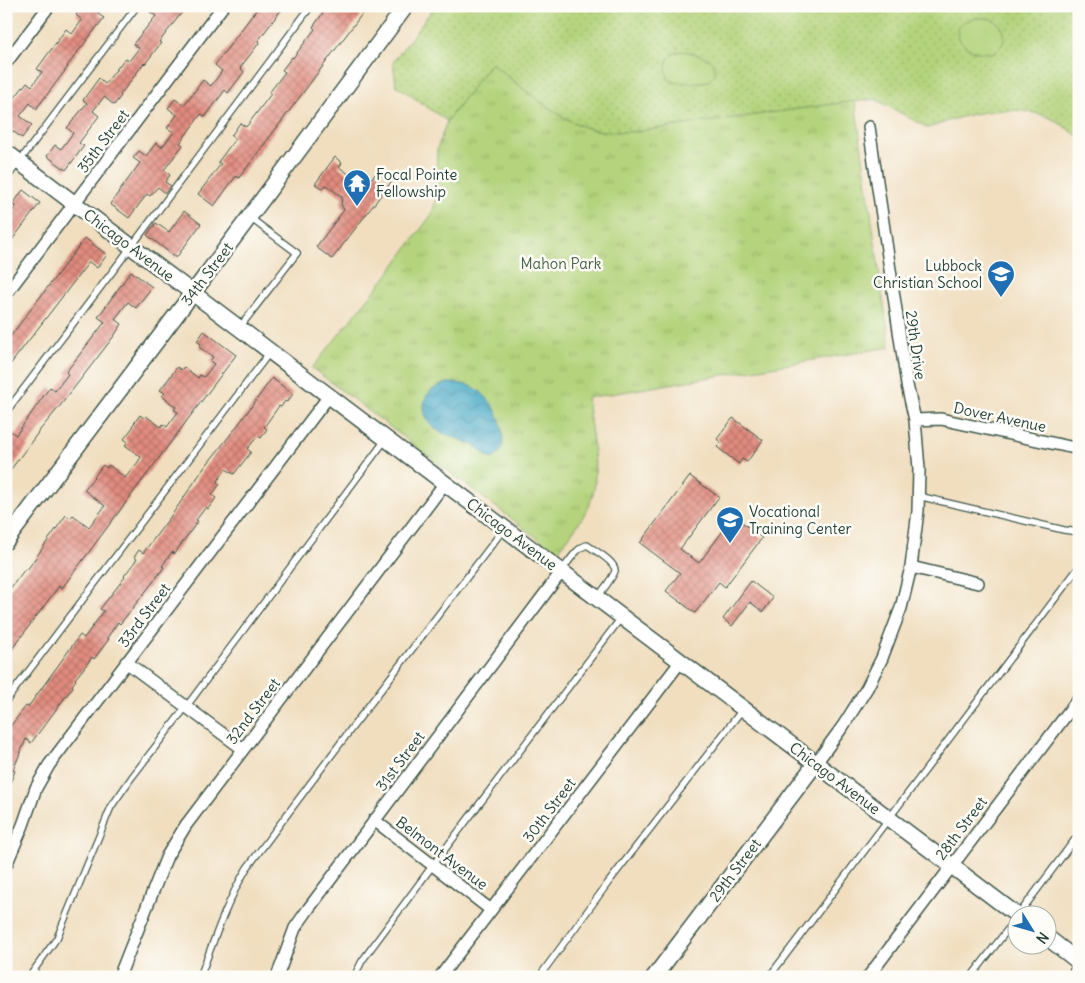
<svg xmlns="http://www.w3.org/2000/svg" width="1085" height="983" viewBox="0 0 1085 983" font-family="Delius,sans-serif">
<defs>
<pattern id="grass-dots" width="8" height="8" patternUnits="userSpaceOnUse" patternTransform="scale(1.25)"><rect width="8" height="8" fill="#b4d37b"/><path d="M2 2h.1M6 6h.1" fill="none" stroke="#9ab66b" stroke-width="1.8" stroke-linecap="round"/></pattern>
<pattern id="park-tufts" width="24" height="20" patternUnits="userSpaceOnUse" patternTransform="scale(1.25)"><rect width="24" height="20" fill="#b4d37b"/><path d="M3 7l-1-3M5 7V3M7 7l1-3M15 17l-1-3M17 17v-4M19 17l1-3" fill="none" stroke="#9ab66b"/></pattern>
<pattern id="water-waves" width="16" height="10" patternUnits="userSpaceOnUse" patternTransform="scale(1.25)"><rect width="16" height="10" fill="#46a9c6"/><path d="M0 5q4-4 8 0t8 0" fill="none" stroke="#3a8ba2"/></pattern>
<pattern id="building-cross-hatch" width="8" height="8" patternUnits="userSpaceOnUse" patternTransform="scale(1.25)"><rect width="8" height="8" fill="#e28b7f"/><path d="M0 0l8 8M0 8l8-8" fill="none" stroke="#b77369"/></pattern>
</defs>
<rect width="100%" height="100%" fill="#fdfcf7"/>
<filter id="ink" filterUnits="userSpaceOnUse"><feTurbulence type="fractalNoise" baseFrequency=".02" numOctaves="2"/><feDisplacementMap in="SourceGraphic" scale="10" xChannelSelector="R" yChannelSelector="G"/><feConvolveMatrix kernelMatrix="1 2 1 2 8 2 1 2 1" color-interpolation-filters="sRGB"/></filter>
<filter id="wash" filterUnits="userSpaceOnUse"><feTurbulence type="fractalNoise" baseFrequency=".0096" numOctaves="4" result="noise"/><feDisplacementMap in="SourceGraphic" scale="20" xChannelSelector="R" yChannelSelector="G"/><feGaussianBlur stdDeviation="1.12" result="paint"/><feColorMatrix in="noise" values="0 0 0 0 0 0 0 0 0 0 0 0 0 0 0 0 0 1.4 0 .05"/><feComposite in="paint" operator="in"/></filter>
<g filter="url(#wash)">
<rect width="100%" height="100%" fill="#f0debf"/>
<path fill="url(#grass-dots)" stroke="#6a8858" d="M435,6h644v131c-7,-5 -15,-11 -23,-16 -27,-15 -61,-12 -91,-5 -12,3 -25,8 -37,12l-53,-29 -234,32c-16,1 -34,2 -50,-2 -31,-7 -74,-46 -100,-66l-44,58 -51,-36 -3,-23z"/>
<path fill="url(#park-tufts)" stroke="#6a8858" d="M491,63c26,20 68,58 100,66 16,4 34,3 50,2l214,-30 35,246 -303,51c3,26 13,77 5,100 -7,20 -23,38 -35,55l-245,-185 76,-94 44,-60 3,-12 2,-53 10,-28z"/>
<path fill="#b4d37b" stroke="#6a8858" d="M975,18c6,0 11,0 16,1 11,4 17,16 11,26 -2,3 -6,6 -9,8 -8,0 -16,0 -23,-4 -9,-4 -18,-17 -9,-25 4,-4 9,-4 14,-6z
M682,51c8,1 29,6 32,14 1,1 1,7 1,9l-6,7c-7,1 -29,3 -35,1 -9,-2 -10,-17 -5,-24 3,-4 8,-6 13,-7z"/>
<path fill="url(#water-waves)" stroke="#32737d" d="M447,383c13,0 24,1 34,9 4,4 10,10 13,15 8,13 16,45 -2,52 -7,-3 -12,-10 -19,-14 -21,-11 -49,-10 -49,-40 0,-13 13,-19 23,-22z"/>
<g id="blocks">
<path fill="url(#building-cross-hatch)" d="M83,6h21l-6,8 6,4 -37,48 1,1 -32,42 -6,-6 -10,13 12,9 -10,13 -16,-12v-17l21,-27 5,4 10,-14 -5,-3 29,-40 6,5 10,-14 -6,-5z
M154,6h33l-28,36 2,1 -16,21 -1,-1 -24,32 1,1 -7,9 -10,-8 -11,14 6,5 -20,27 5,3 -18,24 -19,-14 8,-11 6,4 12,-16 -6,-5 20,-25 -4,-3 16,-22 6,6 20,-26 4,3 10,-13 -6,-4 23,-28 -6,-4z
M259,6h25l-26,35 1,2 -19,25 4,4 -16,21 -3,-3 -20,27 -4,-3 -21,29 3,2 -19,25 6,5 -5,7 6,4 -6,7 -7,-6 -8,9 -3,-2 -18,24 -19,-14 30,-41 -7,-5 6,-7 7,5 10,-13 6,4 12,-15 -7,-4 10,-13 -9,-7 7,-9 9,6 19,-25 8,6 11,-15 -7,-6z
M328,6h40l-129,172 -3,-2 -22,30 -16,-12 23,-30 -3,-2 17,-23 -4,-3 9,-13 6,4 25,-33 -2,-1 16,-21 -3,-2 10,-13 1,1 22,-29 -2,-2z
M335,157l7,6 -3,4 18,13 15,-2 5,-6 14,10 -59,77 -16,-12 28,-37 -3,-6 1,-7 -16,-12 -3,4 -8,-5z
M23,190l17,13 -34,45v-28l10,-14 -3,-2z
M184,211l17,13 -25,34 -29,-23 9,-12 13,9z
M85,238l22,17 -10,13 -8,-6 -83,108v-28z
M131,271l21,16 -16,21 -8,-6 -13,17 7,5 -8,12 -54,70 -20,24 -34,46v-48l10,7 34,-48 5,4 13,-17 -2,-2 39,-50 -7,-5z
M204,331l32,24 -174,233 -3,-2 -53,71v-63l19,-25 2,1 39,-55 4,3 3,-3 16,12 16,-21 -21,-16 19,-25 4,3 2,-3 16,13 13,-16 3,-5 -16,-12 3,-3 -4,-3 9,-12 -1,-1 8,-11 4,3 2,-2 15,11 2,-3 4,3 11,-15 -4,-2 2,-3 -14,-11 3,-3 -5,-3 10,-13 7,-10 4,3 3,-3 14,11 2,-3 4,2 10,-13 -4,-3 3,-4 -14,-10 2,-3 -4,-3z
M272,378l21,16 -6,8 -2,-1 -4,6 -2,-1 -15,21 3,2 -6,9 -3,-2 -11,13 4,3 -17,22 -8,-5 -9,13 3,2 -8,11 4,3 -8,11 -2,-2 -10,13 2,1 -24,33 -2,-2 -10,14 2,1 -7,10 -37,47 -2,-2 -11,16 2,1 -15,20 -2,-2 -5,7 -12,15 1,1 -4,5 1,2 -42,56 -5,-4 -13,31 2,1 -9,22v-61l20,-26 2,1 52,-72 4,3 20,-27 -4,-2 25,-32 -1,-1 13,-17 -3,-2 5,-7 4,3 28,-37 33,-48 34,-43z
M733,418l30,22 -16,22 -5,-3 -3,5 -22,-17 4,-4 -4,-4z
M690,476l29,21 -39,52 19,14 35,-47 28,22 -37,49 -6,-5 -24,31 -29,-22 14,-18 -40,-30z
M751,581l22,17 -10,14 -13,-10 -18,24 -9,-7z"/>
</g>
</g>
<g filter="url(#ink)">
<use href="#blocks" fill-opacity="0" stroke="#3e5549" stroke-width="1"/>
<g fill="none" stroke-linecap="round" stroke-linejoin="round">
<g stroke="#3e5549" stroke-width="8">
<path id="lane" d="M6,179l131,-173
M240,327l57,-74 -48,-36
M6,412l125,-165 180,-241
M918,496l146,34 15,2
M562,570c7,-8 14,-22 25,-25 7,5 29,17 28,26 -2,7 -14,21 -18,27
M6,701l264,-349
M1019,914l60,-80
M29,977l28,-39 54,-131 21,-30 54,-70 200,-268
M200,977c14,-37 27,-76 47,-109l104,-139 152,-199
M354,977l8,-16 8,-11 63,-85 188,-247
M539,977l69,-94 134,-173
M769,977l310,-410
M971,977l47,-61"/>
</g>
<g stroke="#3e5549" stroke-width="14">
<path id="street" d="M6,63l43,-57
M6,294l217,-288
M915,420l26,-1 138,30
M911,567l67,16
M126,662l117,87
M816,763l27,-37 24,-38 15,-30 19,-50 10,-41 7,-56 1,-42 -4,-49 -8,-35 -38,-258
M374,820l117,90
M6,865l17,-40 13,-37 13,-23 280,-369
M119,977l48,-121 19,-31 259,-342
M277,977l18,-49 14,-20 253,-337
M440,977l241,-316
M868,977l211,-279
M1072,977l7,-10"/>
</g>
<g stroke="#3e5549" stroke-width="18">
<path id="secondary" d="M6,152l1012,764
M6,541l195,-259 205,-276
M1048,938l31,24
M654,977l162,-214"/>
</g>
<use href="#lane" stroke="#fff" stroke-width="5.5"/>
<use href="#street" stroke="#fff" stroke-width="11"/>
<use href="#secondary" stroke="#fff" stroke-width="15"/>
</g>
</g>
<defs>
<g id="temple-pin" transform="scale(1.4375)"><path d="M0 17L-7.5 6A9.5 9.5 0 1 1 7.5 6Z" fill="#1f6fb2" stroke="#fdfcf7"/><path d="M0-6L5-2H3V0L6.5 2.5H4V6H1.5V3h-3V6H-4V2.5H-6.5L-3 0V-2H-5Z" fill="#fff"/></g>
<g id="school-pin" transform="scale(1.4375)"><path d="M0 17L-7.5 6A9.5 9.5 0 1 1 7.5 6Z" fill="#1f6fb2" stroke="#fdfcf7"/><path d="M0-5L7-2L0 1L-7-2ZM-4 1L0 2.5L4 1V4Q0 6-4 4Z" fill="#fff"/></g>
</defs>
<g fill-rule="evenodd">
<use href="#temple-pin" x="357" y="183"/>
<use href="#school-pin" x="1001" y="274"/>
<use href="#school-pin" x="730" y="520"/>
</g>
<g text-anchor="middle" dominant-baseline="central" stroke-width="5" stroke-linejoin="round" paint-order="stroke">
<g font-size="15" fill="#1f3d34" stroke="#fdfcf7">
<text transform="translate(103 141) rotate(-53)">35th Street</text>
<text transform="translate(129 245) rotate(37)">Chicago Avenue</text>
<text transform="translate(207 274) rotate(-53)">34th Street</text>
<text transform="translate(916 345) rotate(82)">29th Drive</text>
<text transform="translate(1000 417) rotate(12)">Dover Avenue</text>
<text transform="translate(512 534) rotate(37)">Chicago Avenue</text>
<text transform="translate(144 615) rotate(-53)">33rd Street</text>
<text transform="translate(253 711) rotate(-53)">32nd Street</text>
<text transform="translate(400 761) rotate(-53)">31st Street</text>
<text transform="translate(835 778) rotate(37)">Chicago Avenue</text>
<text transform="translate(549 810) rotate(-53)">30th Street</text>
<text transform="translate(961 828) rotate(-53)">28th Street</text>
<text transform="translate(442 853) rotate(37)">Belmont Avenue</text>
<text transform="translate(735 870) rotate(-53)">29th Street</text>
</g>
<g font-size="15" fill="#1f3d34" stroke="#fdfcf7" text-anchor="start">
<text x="376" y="174">Focal Pointe<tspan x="376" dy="17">Fellowship</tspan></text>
<text x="982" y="265" text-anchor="end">Lubbock<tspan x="982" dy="17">Christian School</tspan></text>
<text x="749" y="511">Vocational<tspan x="749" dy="17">Training Center</tspan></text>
</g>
<g font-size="15" fill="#446246" stroke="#fdfcf7">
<text x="561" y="263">Mahon Park</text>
</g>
</g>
<rect width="1085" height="983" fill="none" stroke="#fdfcf7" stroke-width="25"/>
<g transform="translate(1032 930) rotate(127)"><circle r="24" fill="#fdfcf7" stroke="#a4b0a9"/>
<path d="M0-4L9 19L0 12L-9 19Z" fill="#1f6fb2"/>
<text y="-8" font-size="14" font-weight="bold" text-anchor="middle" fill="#1f3d34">N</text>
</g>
</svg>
